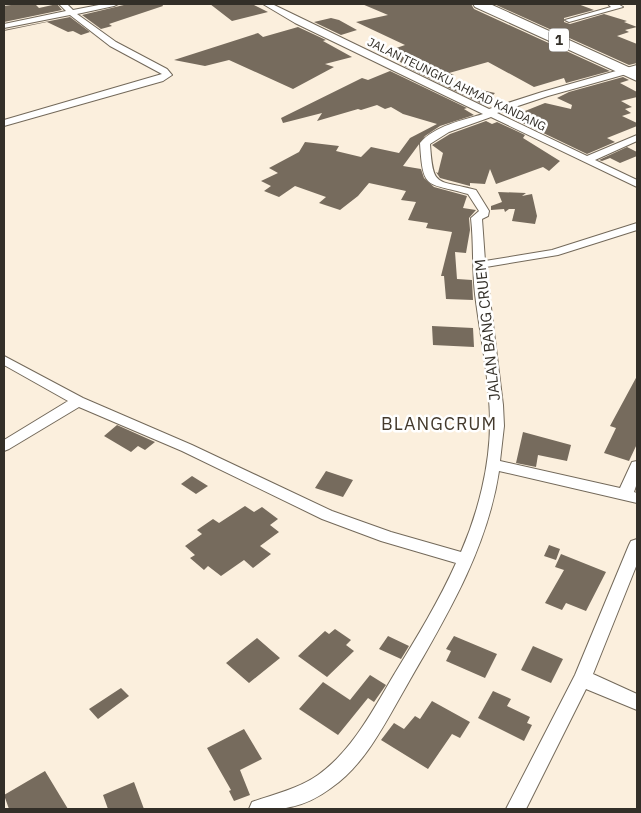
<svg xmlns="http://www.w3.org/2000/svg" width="641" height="813" viewBox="0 0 641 813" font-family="'IBM Plex Sans',sans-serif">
<rect width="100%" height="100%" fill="#fbefdd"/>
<path fill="#766b5d" d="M18,4h17l4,4 18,-4 5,6 -58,12v-16z
M128,4h34l1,2 -54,18 3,2 -11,3 -19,-14z
M210,4h42l16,8 -36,9z
M362,4h109l3,5 136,62 -44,12 -2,-5 -30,9 -46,-25 -39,11 5,2 -17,5 58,13 -9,9 -4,2 -78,-38 2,-1 -24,-12 23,-8 -49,-23 32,-7z
M494,4h84l16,6 -30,8v4l6,2 34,-10 23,7 -3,1 13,5 -12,3 4,2 -12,4 20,8v19l-8,2z
M70,17l20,15 -9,3 -8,-4 -5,1 -21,-10 -43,9v-1z
M331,18l8,2 18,10 -16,5 -27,-13z
M298,27l28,13 -3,1 29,16 -27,7 9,3 -41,22 -64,-29 -24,6 -31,-6 84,-27 5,4z
M390,71l77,37 -3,1 10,6 -34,11 -15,10 -22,30 18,3 3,9 10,9 33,9 -4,12 13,2 -7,8 1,12 -4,23 -11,-1 2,27 15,1 1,20 -27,-1 -2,-23h-3l11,-44 -26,-4 2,-5 -20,-3 8,-18 -15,-2 5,-9 -37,-8 -11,13 -18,14 -21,-7 7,-6 -31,-11 -16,11 -15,-6 7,-5 -10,-5 17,-8 -9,-5 30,-16 6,-10 34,4 -3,5 25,6 10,-10 28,6 11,-15 27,-14 -34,-10 -12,-7 -6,2 -8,-4 -16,5 -3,-1 -41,12 5,-8 -39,10 -2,-5 81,-40 6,2z
M623,77l6,3 -9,3 17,9v5l-16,4 11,6 -7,2 6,4 -9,3 15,7v3l-30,12 8,4 -28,12 -77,-37 35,-14 26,6 1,-4 -15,-7 12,-6z
M486,121l6,3 5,-2 28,13 -2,3 37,23 -11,10 -6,-4 -47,17 -6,-15 -5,15 -15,-1v3l-30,-8 -4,-6 2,1 5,-20 -11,-8 18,-11z
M627,147l10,5v4l-17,7 -10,-5 -8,3 -3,-1z
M498,192l28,1 -4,3 10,-2 5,22 -2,8 -23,-3 3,-12h-6l-4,3 -1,-3 -13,1v-4l11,-4z
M432,326l41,2 1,19 -41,-2z
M637,376v68l-8,17 -25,-8 12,-25 -6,-2z
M117,425l38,17 -10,8 -7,-4 -7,6 -27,-16z
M523,432l48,13 -4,16 -29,-6 -2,12 -20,-4z
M326,471l27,9 -10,17 -28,-9z
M192,476l16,10 -12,8 -15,-10z
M245,506l9,6 8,-5 16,12 -8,6 9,7 -19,14 11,8 -18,14 -9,-8 -23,16 -13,-10 -4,4 -14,-12 5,-3 -10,-9 17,-12 -5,-4 16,-11 6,4z
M549,545l11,4 -4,11 -12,-4z
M561,554l45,18 -20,39 -20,-8 -4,7 -17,-7 19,-33 -9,-3z
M335,629l16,11 -5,5 8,6 -27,26 -29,-21 27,-25 4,3z
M388,636l21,10 -8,13 -22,-10z
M454,636l43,18 -12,24 -39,-17 5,-10 -5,-2z
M257,638l23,20 -31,25 -23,-20z
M533,646l30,13 -12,24 -30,-13z
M370,675l16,10 -12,17 -6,-4 -30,37 -39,-26 24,-27 27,18z
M121,688l8,8 -31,23 -9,-10z
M493,691l18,8 -4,7 23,11 -3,6 5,2 -8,16 -46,-23z
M432,701l38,21 -10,16 -8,-4 -24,35 -47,-29 13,-17 10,6 11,-13 5,3z
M244,729l18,30 -22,11 10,25 -16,6 -5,-10 2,-1 -24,-42z
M45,771l23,38h-59l-5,-14z
M134,782l10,27h-36l-5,-14z"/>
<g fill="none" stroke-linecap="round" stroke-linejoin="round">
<g stroke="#73695a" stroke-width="2">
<path id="minor" d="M59,4h8l6,6 31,-6h14l-4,2 -37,8 39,28 51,27 5,6 -9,6 -159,45v-6l158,-46 -52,-28 -40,-31 -66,13v-4l62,-13z
M263,4h9l217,105 53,-17 95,-27v6l-89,25 -51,17 90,43 50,-21v6l-42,19 42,20v7l-146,-70 -42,15 -19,12c3,45 6,35 46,46l13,21 -1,5 -6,3 3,42 67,-11 85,-27v7l-79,25 -72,12 17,138 1,21 -4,35 120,27 12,-26 5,-1v22l-3,9 3,1v10l-138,-32c-12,79 -53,146 -92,214 -21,36 -41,79 -76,103 -27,20 -50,23 -82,21l3,-7c22,-8 46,-13 66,-27 35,-25 56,-67 77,-102 22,-36 44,-72 61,-110l-75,-22 -59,-22 -140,-68 -103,-44 -70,42 -5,2v-11l64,-39 -64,-36v-9l79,42 109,47 140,66 59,21 70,20c17,-39 29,-86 29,-129 0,-43 -10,-87 -15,-129 -3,-26 -1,-50 -4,-76l8,-7 -11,-17c-42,-12 -45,-3 -48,-51 14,-17 43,-23 63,-29l-188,-91z
M608,4h10l5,3 -54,15 -4,-2 46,-13z
M637,539v25l-44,110 44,20v16l-51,-21 -60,120h-20l69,-134 54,-130 2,-4z"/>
</g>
<g stroke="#73695a" stroke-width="2">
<path id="trunk" d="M473,4h17l147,67v10l-162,-74z"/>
</g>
<use href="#minor" fill="#fff" fill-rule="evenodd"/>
<use href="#trunk" fill="#fff" fill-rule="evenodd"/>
</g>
<g text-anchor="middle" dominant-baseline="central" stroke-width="5" stroke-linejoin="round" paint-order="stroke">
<g font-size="12" fill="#332f28" stroke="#fff">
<text transform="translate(457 84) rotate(26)">JALAN TEUNGKU AHMAD KANDANG</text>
</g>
<rect fill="#fff" stroke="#706d68" stroke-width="1" x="549" y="28.5" width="20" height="23" rx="4"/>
<g font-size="14" font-weight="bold" fill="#332f28">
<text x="559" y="40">1</text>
</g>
<g font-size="15" fill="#332f28" stroke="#fff">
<text transform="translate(487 330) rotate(-96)">JALAN BANG CRUEM</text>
</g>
<g font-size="18" letter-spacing="1" fill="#443a2d" stroke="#fff">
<text x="439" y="423">BLANGCRUM</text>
</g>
</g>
<rect width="641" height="813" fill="none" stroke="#332f28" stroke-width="10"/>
</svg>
